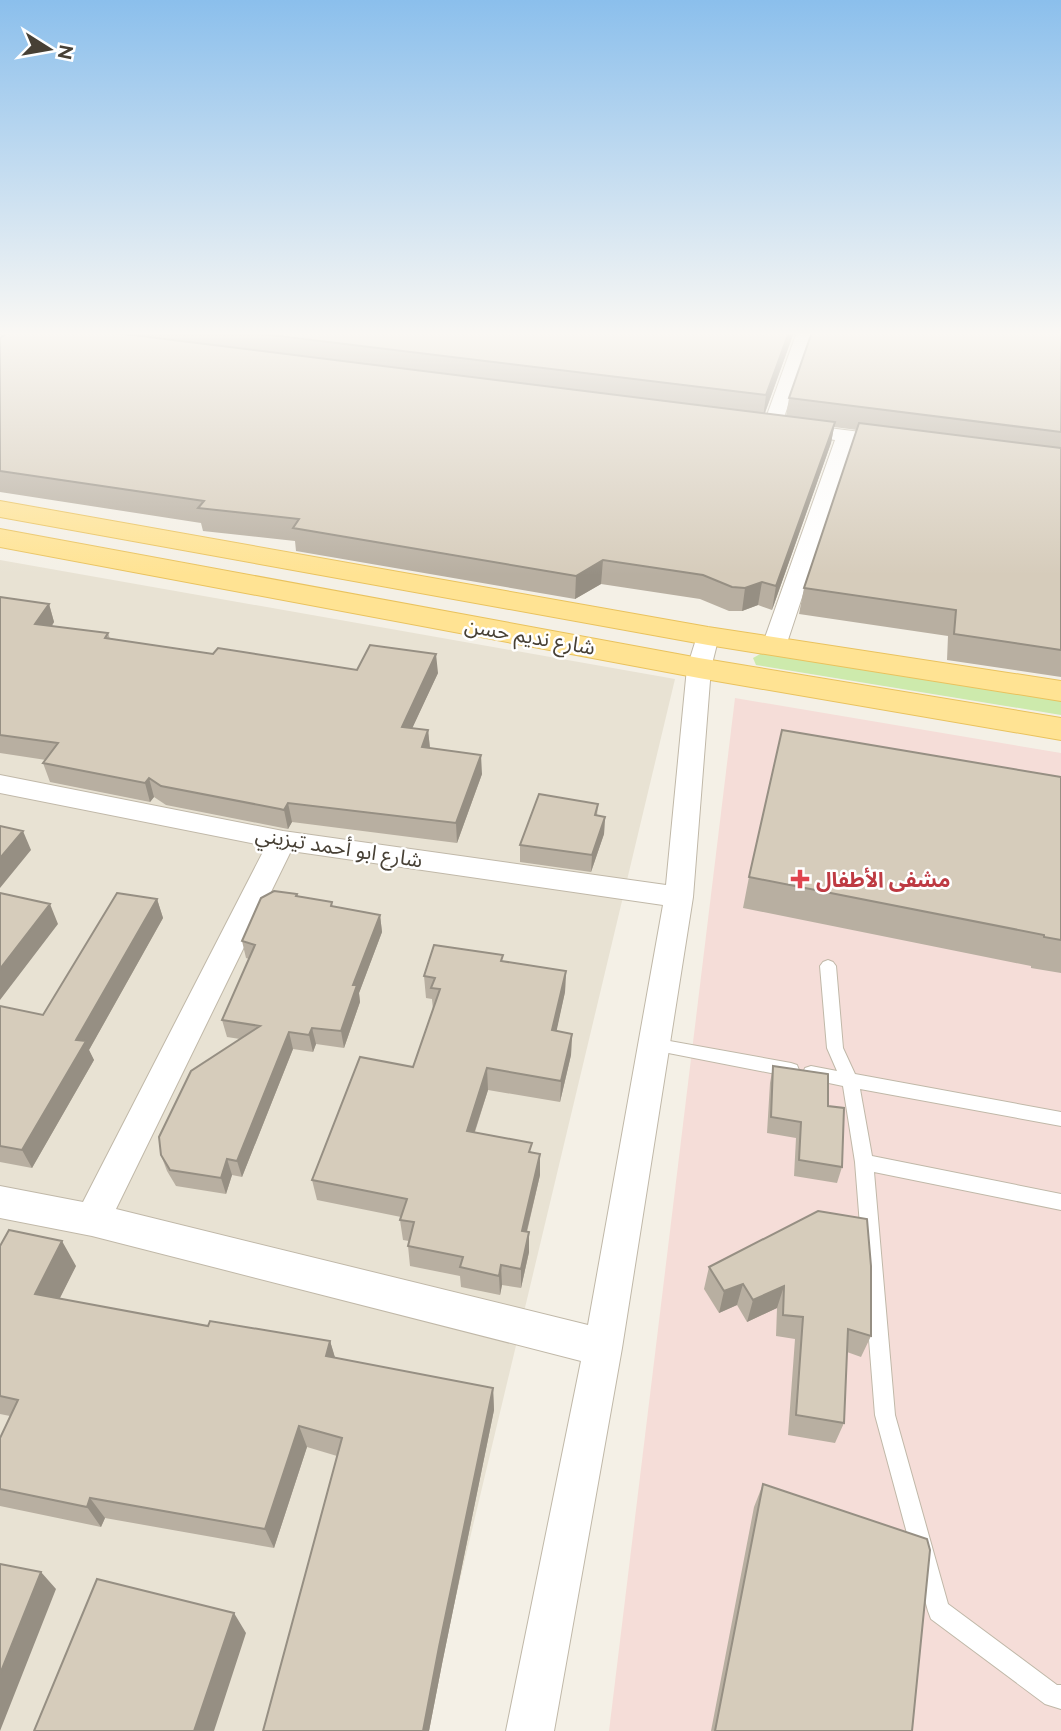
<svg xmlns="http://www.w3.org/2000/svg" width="1061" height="1731" viewBox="0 0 1061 1731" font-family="Raleway,'Noto Sans Arabic',sans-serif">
<rect width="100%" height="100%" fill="#f4f0e6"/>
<path fill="#e8e2d3" d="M0,560l675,119 -225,943 -22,109h-428z"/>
<path fill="#f5ddd8" d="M735,698l326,55v978h-452z"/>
<path fill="#cdeaac" d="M762,653l299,48v14l-305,-50 -3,-7z"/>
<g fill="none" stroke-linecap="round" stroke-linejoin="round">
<g stroke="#c0b8a8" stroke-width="2">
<path id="lane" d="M828,960l5,2 3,4 7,82 12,26 206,38v14l-201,-37 12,67 189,38v16l-187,-38 21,243 53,189 109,81h4v24l-16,-5 -114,-85 -3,-8 -53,-196 -20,-253 -12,-76 -38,-8 -2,-5 2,-5 6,-2 26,5 -10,-23 -7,-82 3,-4z
M653,1038l138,25 6,2 2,5 -2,5 -6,2 -138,-27 -6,-1 -2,-5 2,-5z"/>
</g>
<g stroke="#c0b8a8" stroke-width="2">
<path id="street" d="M797,332h16l-32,94 -9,5 -6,-1 -3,-4z
M797,424l95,12 9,6 -9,6 -39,-6 -67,204 -4,5h-16l-4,-5 73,-206 -44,-7 -3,-4 3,-4z
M708,629l11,7 -8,32 -18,229 -71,451 -68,383h-48l75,-370 -489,-125 -92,-18v-32l83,16 183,-356 -266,-53v-18l283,56 383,54 21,-217 10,-32zM291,851l372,54 -75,420 -472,-116z"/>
</g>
<g stroke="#e9c25e" stroke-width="2">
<path id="primary" d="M0,501l708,126 353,54v20l-353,-56 -708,-128z
M0,529l699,129 362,60v22l-362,-62 -699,-131z"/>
</g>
<use href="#lane" fill="#fff" fill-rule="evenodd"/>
<use href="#street" fill="#fff" fill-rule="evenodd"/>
<use href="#primary" fill="#ffe393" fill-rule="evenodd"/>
</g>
<path fill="#b8afa1" d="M8,332h786l-29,81 21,3 3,-18 272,-66v345l-114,-17 1,-24 -149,-22 5,-26 53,-158 -23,-3 -3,16 -59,167 -14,-5 -16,6h-13l-29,-12 -99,-15 -26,15 -279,-48 -1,-10 -92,-10 -2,-8 -201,-31v-154z
M0,597l49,7 5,18 -2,4 56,7 2,6 103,15 144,16 81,3 -26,55 16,2 2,18 52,26 -25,69 -165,-21 -4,7 -5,-1 -117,-23 -12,-8 -4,5 -100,-20 -7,-19 3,-3 -46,-7z
M1061,777v196l-30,-5v-2l-288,-58 6,-31z
M598,804l-1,12 8,1 -1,17 -13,38 -71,-10v-17z
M297,894l1,3 34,5v4l48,9 2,17 -23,61 1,9 -16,46 -28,-4 -3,8 -20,-3 -51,128 -10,-2 -6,19 -50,-8 -9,-15 -6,-16 79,-116 -13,-2 -5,-17 27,-61 -3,-1 -4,-17z
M157,899l6,19 -74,132 5,10 -62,108 -32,-6v-156l43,9z
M503,961l63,10 -1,21 -9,39 16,3 -1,21 -11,47 -72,-12 -13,42 57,20 8,2v21l-13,57 2,20 -8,36 -19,-3 -2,10 -39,-8 -1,-11 -50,-10 -2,-20 1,-5 -6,-1 -3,-20 1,-3 -84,-17 -5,-20 101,-113 20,-57 -1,-11 -6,-1 -2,-22z
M773,1066l55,40 14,61 -5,16 -43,-7 2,-38 -29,-5 3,-50z
M818,1211l53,125 -10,21 -14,-5 -3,71 -9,20 -47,-8 7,-96 -19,-3 1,-28 -30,14 -10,-17 -18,8 -15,-24 5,-22z
M0,1246l76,20 -17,33 149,27 122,15 5,17 158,30 1,22 -52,254 -13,67h-166l74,-275 -30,-9 -33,101 -169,-30 -4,9 -101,-21v-68l10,-22 -10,-2z
M763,1484l149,247h-201l43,-224z"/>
<path fill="#968f83" d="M789,332h5l-31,86 3,-23z
M835,422l-4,21 -59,167 4,-24z
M603,560l-2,24 -26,15 1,-23z
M762,582l-4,23 -16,6 3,-23z
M49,604l5,18 -13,20 -6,-18z
M436,654l2,19 -34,73 -2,-19z
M428,730l2,19 -8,-2z
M481,755l1,19 -25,69 -1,-20z
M149,778l5,19 -4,5 -5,-19z
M288,803l4,19 -4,7 -4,-19z
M605,817l-1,17 -13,38 1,-17z
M23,831l8,19 -31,38v-30z
M157,899l6,19 -74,132 5,10 -62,108 -10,-18 54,-110z
M50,904l8,20 -58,76v-31z
M380,915l2,17 -23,61 1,9 -16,46 -3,-17 12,-46z
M566,971l-1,21 -13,60v-22z
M312,1028l4,16 -3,8 -4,-17z
M289,1032l4,17 -51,128 -5,-16z
M572,1034l-1,21 -11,47 1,-21z
M487,1068l1,22 -20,62 -1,-21z
M540,1154v21l-18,76v-20z
M227,1159l5,16 -6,19 -5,-16z
M529,1232v20l-8,36v-19z
M62,1241l14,25 -26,52 -15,-24z
M501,1265l1,20 -2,10 -1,-19z
M743,1284l-6,21 -18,8 5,-22z
M784,1286l-7,22 -30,14 6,-22z
M330,1341l7,23 -11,-8z
M493,1388l1,22 -52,254 -13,67h-6l16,-84z
M299,1426l8,21 -33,101 -9,-19z
M90,1498l15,20 -4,9 -14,-20z
M41,1572l15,17 -56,142v-57z
M234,1613l12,20 -32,98h-20z"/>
<path fill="#d6ccbb" stroke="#968f83" stroke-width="2" d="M8,332h100l727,90 -59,164 -14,-4 -17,6 -13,-1 -29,-12 -100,-15 -27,16 -283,-48 6,-9 -101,-11 6,-7 -204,-30v-133z
M246,332h543l-23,63z
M812,332h249v100l-272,-34z
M859,423l202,25v202l-107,-16 2,-24 -152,-22z
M0,597l49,7 -14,20 73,9 -3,5 108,16 5,-6 139,22 13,-25 66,9 -34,73 26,3 -6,17 59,8 -25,68 -168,-20 -4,7 -4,-1 -119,-23 -12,-8 -4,5 -102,-20 15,-20 -58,-8z
M782,730l279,47v163l-17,-3v-2l-295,-58z
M539,794l59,10 -3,11 10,2 -13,38 -72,-10z
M0,826l23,5 -23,27z
M274,891l23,3 -1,2 36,6 -1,4 49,9 -27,70h4l-16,46 -29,-3 -3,7 -20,-3 -52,129 -10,-2 -6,19 -51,-8 -9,-15 -2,-18 32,-66 69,-45 -38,-6 33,-75 -13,-4 19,-43z
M0,893l50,11 -50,65z
M117,893l40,6 -81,141 10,1 -64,109 -22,-4v-140l43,9z
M434,945l69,10 -2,6 65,10 -14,59 20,4 -11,47 -74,-13 -20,63 65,12 -3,9 11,2 -18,77 7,1 -8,37 -20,-4 -2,11 -39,-9 3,-10 -55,-11 6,-24 -14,-2 7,-21 -95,-19 48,-123 53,10 27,-78 -9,-1 4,-10 -11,-2z
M773,1066l55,8v32l16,2 -2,59 -43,-7 2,-38 -30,-5z
M818,1211l49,8 4,47v70l-23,-7 -4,94 -48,-8 7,-98 -20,-2 1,-29 -31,14 -10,-16 -19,7 -15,-24z
M9,1230l53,11 -27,53 173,32 2,-5 120,20 -4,15 167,32 -54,259 -16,84h-160l79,-293 -43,-12 -34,103 -175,-31 -3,9 -87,-18v-51l18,-38 -18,-4v-150z
M763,1484l164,55 3,11 -18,181h-197z
M0,1564l41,8 -41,102z
M97,1579l137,34 -40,118h-160z"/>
<linearGradient id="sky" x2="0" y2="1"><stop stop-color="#8bbfec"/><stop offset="0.58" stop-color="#faf8f4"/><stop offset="1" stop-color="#faf8f4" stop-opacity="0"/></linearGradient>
<rect width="1061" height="575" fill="url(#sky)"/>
<path fill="#e0444e" stroke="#fff" stroke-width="2.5" d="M796.5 868.5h7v7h7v7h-7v7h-7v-7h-7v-7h7z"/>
<g text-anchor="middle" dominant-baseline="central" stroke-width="5" stroke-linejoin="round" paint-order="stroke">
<g font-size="21" fill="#474035" stroke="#fff">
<text transform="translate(530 636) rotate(10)">شارع نديم حسن</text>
<text transform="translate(339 847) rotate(9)">شارع ابو أحمد تيزيني</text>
</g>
<g font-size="21" font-weight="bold" fill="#be3a42" stroke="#fff" text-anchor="start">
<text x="816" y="879">مشفى الأطفال</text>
</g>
</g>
<g transform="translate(49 49) rotate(101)" stroke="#ffffff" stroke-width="5" paint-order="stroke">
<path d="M0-5L12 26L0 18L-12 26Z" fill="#474035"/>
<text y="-10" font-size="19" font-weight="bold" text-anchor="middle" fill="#474035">N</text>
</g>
</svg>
